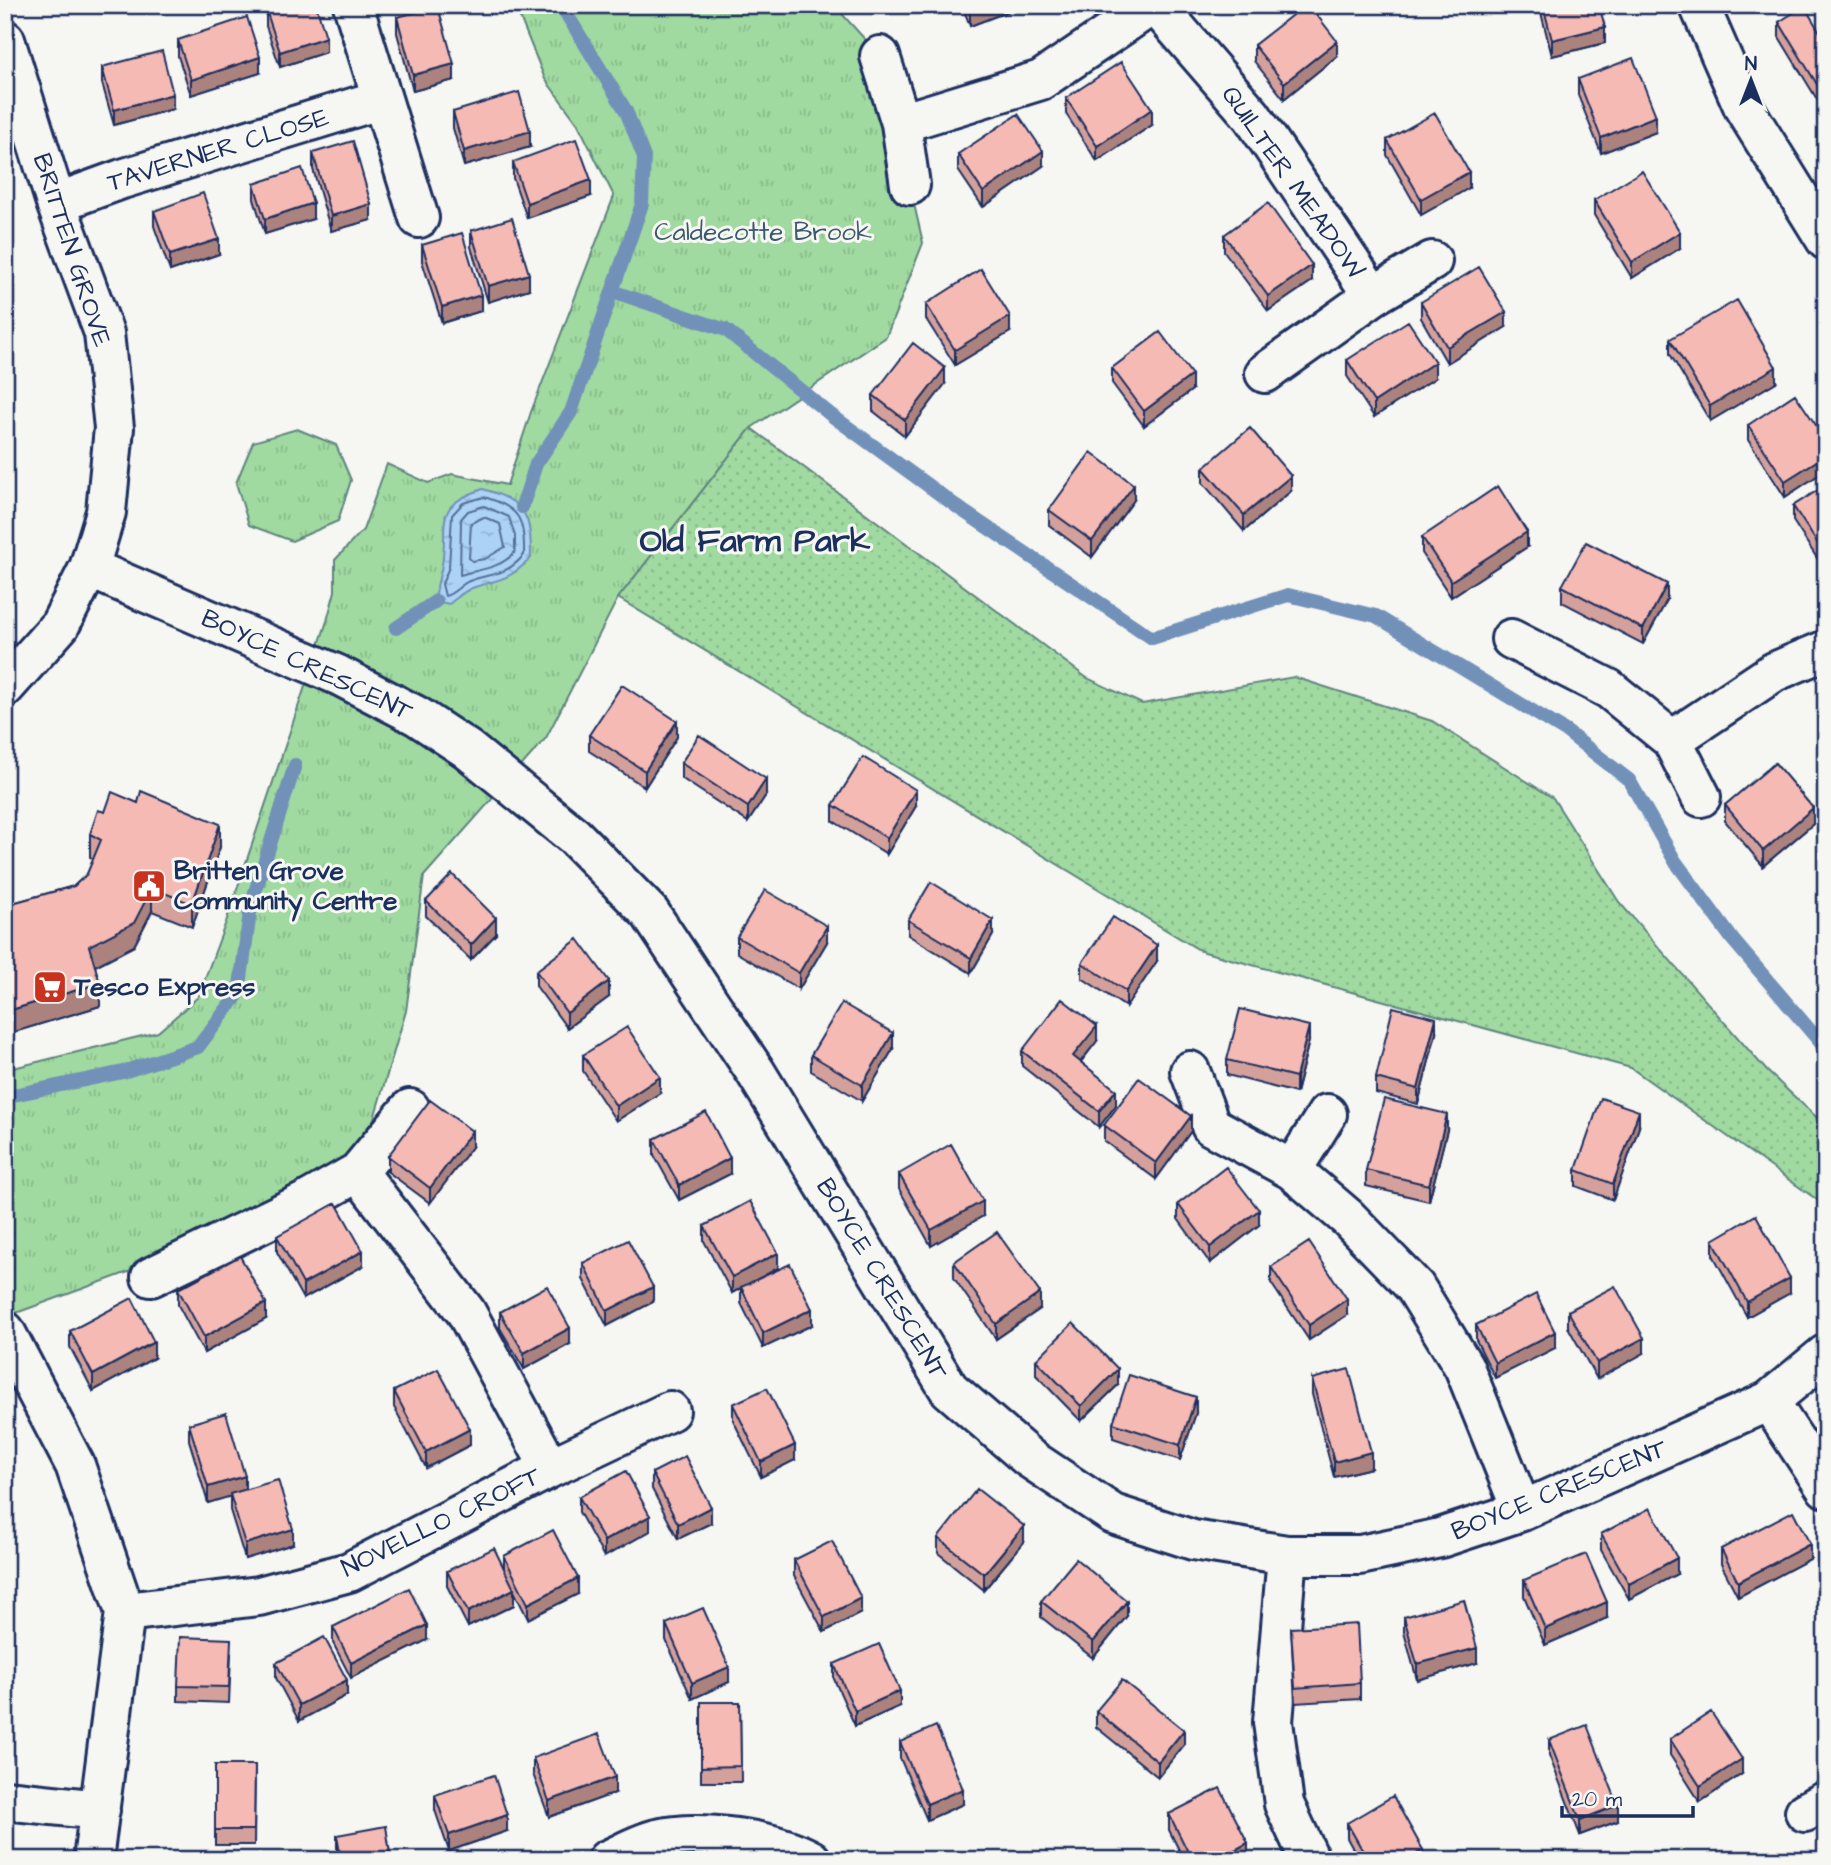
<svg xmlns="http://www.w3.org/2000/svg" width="1831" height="1865" viewBox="0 0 1831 1865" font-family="'Architects Daughter',sans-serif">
<defs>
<pattern id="grass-dots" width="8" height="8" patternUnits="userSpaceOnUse" patternTransform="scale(1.75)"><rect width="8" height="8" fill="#a0daa0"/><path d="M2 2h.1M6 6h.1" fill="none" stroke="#89bb8c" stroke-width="1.8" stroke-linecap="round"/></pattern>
<pattern id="park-tufts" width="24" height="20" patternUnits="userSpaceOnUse" patternTransform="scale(1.75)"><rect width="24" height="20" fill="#a0daa0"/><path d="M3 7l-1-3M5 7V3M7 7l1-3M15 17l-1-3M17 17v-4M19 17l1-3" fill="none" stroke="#89bb8c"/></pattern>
<pattern id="water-ripples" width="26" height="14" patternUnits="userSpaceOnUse" patternTransform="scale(1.75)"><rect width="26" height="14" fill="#acd2f5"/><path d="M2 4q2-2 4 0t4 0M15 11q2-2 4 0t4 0" fill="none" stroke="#93b5d4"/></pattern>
</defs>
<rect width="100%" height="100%" fill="#f6f6f2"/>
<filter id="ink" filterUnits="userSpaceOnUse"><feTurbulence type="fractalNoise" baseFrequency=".0143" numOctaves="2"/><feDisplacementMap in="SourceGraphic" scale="14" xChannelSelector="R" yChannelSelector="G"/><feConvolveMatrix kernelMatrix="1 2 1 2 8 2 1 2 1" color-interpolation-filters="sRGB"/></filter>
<g filter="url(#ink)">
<path fill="url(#grass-dots)" stroke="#5e847f" stroke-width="2" d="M751,428l336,250 55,26 152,-27 138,44 121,77 66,104 148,169 59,55v80l-195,-138 -430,-117 -583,-353z"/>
<path fill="url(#park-tufts)" stroke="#5e847f" stroke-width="2" d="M515,5h319l46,51 43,187 -37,94 -135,91 -133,170 -72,140 -122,138 -18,135 -48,161 -205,91 -148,54v-247l153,-38 40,-35 28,-75 101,-301 8,-30v-31l28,-30 24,-66 41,19 24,-9 55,11 24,-73 83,-216 -36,-72 -33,-45z
M297,429l39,16 15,35 -13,41 -46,20 -43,-16 -13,-42 17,-41z"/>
<path fill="url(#water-ripples)" stroke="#7291b9" stroke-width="2" d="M483,489c43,13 48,25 48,69 -24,24 -30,20 -59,30 -8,3 -16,11 -23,16l-13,-3c-1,-14 4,-23 6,-36 7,-45 -11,-58 41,-76z"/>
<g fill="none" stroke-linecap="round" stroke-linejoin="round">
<path stroke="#55709a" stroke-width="2" d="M484,497c35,10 41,22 40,58 -19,22 -32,17 -55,26 -9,4 -15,13 -24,15l-3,-12 7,-17 3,-52 11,-12z
M484,506l25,11 6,19v16c-15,17 -35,17 -55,23l1,-56 7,-8z
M484,517l16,7 5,23 -20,12 -13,2 -3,-3 2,-35z"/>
<path stroke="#7291b9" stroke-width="14" d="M612,291l114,39 105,85 132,96 189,127 136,-43 88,21 191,116 62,48 46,81 58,79 93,109
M522,507l14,-43 35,-52 71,-208 2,-47 -18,-46 -65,-106
M396,628l40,-27
M9,1096l114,-24 75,-25 41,-54 12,-88 44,-140"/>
<g stroke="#1b2f5e" stroke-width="44">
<path id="minor" d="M353,5l66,213
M1156,5l96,111 121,180 -108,77
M1699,5l45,103 82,132
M5,40l51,163 48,130 10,95 -8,84 -17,56 -29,57 -55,62
M880,56l21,67 9,62
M901,123l140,-43 111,-75
M56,203l66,-24 260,-80
M1373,296l59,-35
M89,568l249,107 79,41 50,33 107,87 76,77 105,158 194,318 80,69 84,56 80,26 94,15h73l80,-17 82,-27 247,-110 57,-47
M1511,639l98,50 63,51 102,-68 52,-22
M1672,740l29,57
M1190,1071l21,55 81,44 56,48 67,69 49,80 58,144
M1292,1170l35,-56
M358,1172l108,140 84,156
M151,1277l156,-76 51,-29 52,-63
M5,1331l70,134 50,147 -32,248
M1769,1401l57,87
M1287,1555l-14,167 11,82 26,56
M125,1612l134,-16 90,-24 201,-104 120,-57
M5,1800l95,10
M1805,1812l21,-11
M607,1860c16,-7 33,-17 50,-21 42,-10 116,0 154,21"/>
</g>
<use href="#minor" stroke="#f6f6f2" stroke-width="38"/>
</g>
<path fill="#d4a09c" stroke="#1b2f5e" stroke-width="2" d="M962,5h63l-55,21z
M1539,5h60l6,38 -53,13z
M266,10l60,42 -46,15 -14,-41z
M397,17l57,63 -41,11 -16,-58z
M1779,22l47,20v72l-47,-77z
M178,40l82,33 -69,22 -13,-39z
M1254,45l83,11 -53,43 -30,-38z
M102,67l71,42 -59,16 -12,-42z
M1578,79l78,53 -55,21 -23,-58z
M1066,98l86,27 -55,36 -31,-47z
M453,112l77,35 -66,19 -11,-38z
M1387,140l82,48 -48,27 -34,-60z
M313,153l58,67 -40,11 -18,-62z
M958,154l85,12 -60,41 -25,-37z
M513,162l78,34 -64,22 -14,-40z
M254,184l59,35 -48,15 -11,-35z
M1594,200l86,48 -48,30 -38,-63z
M154,211l65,43 -49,17 -16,-45z
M471,231l58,58 -41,13 -17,-55z
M1224,235l88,46 -44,30 -44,-60z
M422,245l59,66 -39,12 -20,-62z
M1421,302l85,25 -59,36 -26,-45z
M926,304l84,28 -55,33 -29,-46z
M1670,339l106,43 -66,39 -40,-67z
M1347,360l88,18 -61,39 -27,-41z
M5,365l4,17 -3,15 6,17 -6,30h-1z
M1112,368l80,22 -48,36 -32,-43z
M945,384l-40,52 -32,-25v-16z
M1748,425l78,15v30l-41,27 -37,-57z
M1203,468l88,23 -47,40 -41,-48z
M1826,485v87l-33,-51v-15z
M1134,500l-42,57 -43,-32v-15z
M1422,537l105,10 -76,50 -29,-44z
M1562,586l105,14 -24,44 -81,-42z
M589,735l88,2 -32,50 -56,-36z
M681,763l85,32 -18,27 -67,-44z
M833,805l83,1 -29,48 -54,-33z
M1725,805l88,19 -50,42 -38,-45z
M90,834l130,13 -28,80 -40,-16 -18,35 -39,20 5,40 -89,27 -6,-23v-105l69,-19 13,-12 7,-15 -4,-2z
M426,901l70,33 -25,26 -45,-44z
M908,920l85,15 -22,38 -63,-38z
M737,937l90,5 -28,47 -62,-36z
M1157,961l-31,46 -44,-29v-15z
M536,971l73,26 -42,31 -31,-42z
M1436,1033l-18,71 -42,-11v-15z
M1097,1041l-16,21 35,43 -17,22 -77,-61v-15z
M1309,1041l-13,52 -69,-18v-15z
M893,1049l-31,52 -51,-30v-16z
M583,1055l77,38 -44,28 -33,-50z
M1104,1125l87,6 -35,48 -52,-38z
M1639,1127l-26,73 -37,-14v-16z
M1447,1130l-18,71 -63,-15v-16z
M654,1139l76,35 -51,26 -25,-45z
M472,1147l-42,56 -42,-31v-16z
M899,1174l84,42 -52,30 -32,-57z
M1178,1204l81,21 -49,38 -32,-44z
M704,1226l74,42 -25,14 59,43 -49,23 -22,-45v-15l-9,5 -28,-52z
M277,1236l86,30 -60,33 -26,-47z
M1713,1240l77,53 -43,24 -34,-62z
M954,1262l86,47 -44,30 -42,-61z
M583,1263l70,39 -46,24 -24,-47z
M1271,1267l76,48 -38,25 -38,-57z
M178,1289l88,30 -62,34 -26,-48z
M1568,1311l76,42 -47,26 -29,-52z
M500,1312l70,32 -46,25 -24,-41z
M1476,1325l79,23 -60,30 -19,-38z
M70,1331l84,27 -61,33 -23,-44z
M1036,1360l82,25 -37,36 -45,-46z
M1312,1379l59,89 -37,9 -22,-83z
M394,1391l76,54 -44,23 -32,-61z
M733,1404l62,56 -34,17 -28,-57z
M1196,1413l-16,47 -67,-22v-15z
M189,1424l56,66 48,54 -48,15 -15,-49v-14l-22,7 -19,-63z
M652,1473l59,50 -33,16 -26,-50z
M579,1497l71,34 -46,26 -25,-45z
M1601,1534l76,40 -48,25 -28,-49z
M938,1538l86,4 -40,48 -46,-37z
M1721,1549l89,10 -72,38 -17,-33z
M504,1556l74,38 -50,25 -14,-28v14l-46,22 -21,-41v-15l57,-3z
M794,1560l67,53 -37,19 -30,-56z
M1524,1580l83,38 -62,27 -21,-49z
M1041,1601l86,15 -34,42 -52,-41z
M1404,1617l73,46 -60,17 -13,-48z
M666,1624l63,58 -37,17 -26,-59z
M333,1627l94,13 -76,38 -18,-35z
M1291,1628l69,55v16l-65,4z
M231,1654l-2,49 -51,-2v-15z
M276,1663l71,32 -48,26 -23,-43z
M834,1664l66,42 -45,20 -21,-47z
M1826,1681v22l-3,-5v-15z
M5,1694l9,16 -3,51h-6z
M701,1702h39l1,80h-40z
M1096,1711l88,34 -26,32 -62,-50z
M1670,1739l72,35 -42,28 -30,-47z
M1549,1740l69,81 -38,14 -31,-80z
M900,1742l63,62 -36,16 -27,-62z
M533,1758l82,35 -66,24 -16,-43z
M215,1765h40l-1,80h-39z
M435,1795l72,36 -58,20 -14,-41z
M1169,1814l79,45 -2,1h-62l-15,-30z
M1347,1823l76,37h-64l-12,-22z
M337,1835l54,25h-53l-1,-9z"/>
<path fill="#ac827f" stroke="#1b2f5e" stroke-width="2" d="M985,5h40l-55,21v-15z
M1605,27v16l-53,13v-16z
M326,37v15l-46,15v-15z
M1337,41v15l-53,43v-16z
M260,57v16l-69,22v-15z
M454,64v16l-41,11v-16z
M173,94v15l-59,16v-15z
M1152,109v16l-55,36v-15z
M1656,116v16l-55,21v-15z
M530,131v16l-66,19v-15z
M1043,151v15l-60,41v-15z
M1469,172v16l-48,27v-16z
M591,180v16l-64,22v-15z
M313,203v16l-48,15v-15z
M371,204v16l-40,11v-15z
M1680,232v16l-48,30v-16z
M219,239v15l-49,17v-16z
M1312,265v16l-44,30v-15z
M529,274v15l-41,13v-16z
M481,295v16l-39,12v-16z
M1506,312v15l-59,36v-16z
M1010,316v16l-55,33v-15z
M1435,362v16l-61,39v-15z
M9,366v16l-4,18v-16z
M1776,367v15l-66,39v-15z
M945,368v16l-40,52v-16z
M1192,375v15l-48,36v-15z
M12,398v16l-6,30v-16z
M1826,455v15l-41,27v-16z
M1291,476v15l-47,40v-16z
M1134,485v15l-42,57v-16z
M1527,532v15l-76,50v-16z
M1667,584v16l-24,44v-15z
M677,721v16l-32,50v-16z
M766,779v16l-18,27v-15z
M916,790v16l-29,48v-16z
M1813,808v16l-50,42v-15z
M220,824v23l-28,80v-23z
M152,888v23l-18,35 -45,23v-23z
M496,918v16l-25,26v-15z
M993,920v15l-22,38v-15z
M827,926v16l-28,47v-16z
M1157,945v16l-31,46v-16z
M609,981v16l-42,31v-15z
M100,983v23l-89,27v-23z
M1436,1018v15l-18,71v-15z
M1097,1026v15l-24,30v-15z
M1309,1026v15l-13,52v-16z
M893,1033v16l-31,52v-16z
M660,1077v16l-44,28v-15z
M1116,1090v15l-17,22v-16z
M1639,1111v16l-26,73v-16z
M1447,1114v16l-18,71v-16z
M1191,1116v15l-35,48v-16z
M472,1131v16l-42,56v-15z
M730,1158v16l-51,26v-15z
M983,1201v15l-52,30v-16z
M1259,1210v15l-49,38v-16z
M363,1251v15l-60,33v-15z
M778,1253v15l-46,25v-16z
M1790,1278v15l-43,24v-15z
M653,1287v15l-46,24v-15z
M1040,1293v16l-44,30v-15z
M1347,1299v16l-38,25v-15z
M266,1303v16l-62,34v-16z
M812,1309v16l-49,23v-15z
M570,1328v16l-46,25v-16z
M1555,1332v16l-60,30v-15z
M1644,1338v15l-47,26v-16z
M154,1342v16l-61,33v-16z
M1118,1369v16l-37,36v-15z
M1196,1397v16l-16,47v-15z
M470,1429v16l-44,23v-16z
M795,1445v15l-34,17v-15z
M1371,1452v16l-37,9v-15z
M245,1476v16l-37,11v-16z
M711,1507v16l-33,16v-15z
M650,1516v15l-46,26v-16z
M1024,1526v16l-40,48v-16z
M293,1529v15l-48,15v-15z
M1810,1544v15l-72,38v-15z
M1677,1558v16l-48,25v-15z
M578,1578v16l-50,25v-15z
M514,1589v16l-46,22v-15z
M861,1598v15l-37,19v-15z
M1127,1601v15l-34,42v-16z
M1607,1602v16l-62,27v-16z
M427,1625v15l-76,38v-15z
M1477,1648v15l-60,17v-16z
M729,1667v15l-37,17v-16z
M347,1680v15l-48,26v-16z
M900,1691v15l-45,20v-15z
M14,1694v16l-3,51v-15z
M1184,1730v15l-26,32v-15z
M1742,1759v15l-42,28v-16z
M615,1777v16l-66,24v-16z
M963,1789v15l-36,16v-16z
M1618,1805v16l-38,14v-15z
M507,1815v16l-58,20v-16z
M1248,1843v16l-2,1h-30z
M1423,1850v10h-17z"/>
<path fill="#f6bab5" stroke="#1b2f5e" stroke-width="2" d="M281,5h35l10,32 -46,15 -14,-42z
M968,5h17l-15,6z
M1305,5h4l28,36 -53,42 -30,-38z
M1543,5h56l6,22 -53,13z
M1804,6l22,36v57l-47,-77z
M438,7l16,57 -41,11 -16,-58z
M247,17l13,40 -69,23 -13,-40z
M162,51l11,43 -59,16 -12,-43z
M1633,58l23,58 -55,22 -23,-59z
M1121,62l31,47 -55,37 -31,-48z
M519,92l11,39 -66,20 -11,-39z
M1435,113l34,59 -48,27 -34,-59z
M1018,114l25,37 -60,41 -25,-38z
M576,139l15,41 -64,23 -14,-41z
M353,141l18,63 -40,12 -18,-63z
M302,168l11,35 -48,16 -11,-35z
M1642,171l38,61 -48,30 -38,-62z
M203,193l16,46 -49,16 -16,-44z
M1268,203l44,62 -44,31 -44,-61z
M512,218l17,56 -41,12 -17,-55z
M462,233l19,62 -39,12 -20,-62z
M1479,267l27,45 -59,35 -26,-45z
M981,269l29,47 -55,34 -29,-46z
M1737,300l39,67 -66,39 -40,-67z
M1408,321l27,41 -61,40 -27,-42z
M1160,332l32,43 -48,36 -32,-43z
M913,343l32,25 -40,52 -32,-25z
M5,365l4,1 -4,18z
M1795,394l31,46v15l-41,26 -37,-56z
M5,397l7,1 -6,30h-1z
M1250,428l41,48 -47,39 -41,-47z
M1091,452l43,33 -42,56 -43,-31z
M1826,485v71l-33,-50z
M1498,486l29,46 -76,49 -29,-44z
M1586,542l81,42 -24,45 -81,-43z
M622,685l55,36 -32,50 -56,-36z
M699,735l67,44 -18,28 -67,-44z
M863,757l53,33 -29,48 -54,-33z
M1775,763l38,45 -50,43 -38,-46z
M141,791l79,33 -28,80 -40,-16 -18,35 -45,23 11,37 -89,27 -6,-23v-82l69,-19 13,-12 14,-34 -11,-6 8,-24 7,2 7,-20 26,11z
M452,874l44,44 -25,27 -45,-44z
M931,882l62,38 -22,38 -63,-38z
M765,890l62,36 -28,47 -62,-36z
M1113,917l44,28 -31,46 -44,-28z
M578,939l31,42 -42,32 -31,-42z
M1062,999l35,27 -24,30 43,34 -17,21 -77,-60z
M842,1003l51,30 -31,52 -51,-30z
M1393,1007l43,11 -18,71 -42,-11z
M1240,1009l69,17 -13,51 -69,-17z
M627,1027l33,50 -44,29 -33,-51z
M1139,1078l52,38 -35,47 -52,-38z
M1601,1098l38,13 -26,73 -37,-14z
M1384,1099l63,15 -18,71 -63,-15z
M430,1100l42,31 -42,57 -42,-32z
M706,1112l24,46 -51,27 -25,-46z
M951,1144l32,57 -52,29 -32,-56z
M1226,1167l33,43 -49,37 -32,-43z
M750,1201l28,52 -46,24 -28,-51z
M336,1203l27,48 -60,33 -26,-48z
M1756,1215l34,63 -43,24 -34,-62z
M997,1232l43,61 -44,31 -42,-62z
M628,1240l25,47 -46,24 -24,-48z
M1309,1242l38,57 -38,26 -38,-58z
M240,1256l26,47 -62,34 -26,-48z
M790,1264l22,45 -49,24 -22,-46z
M547,1286l23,42 -46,25 -24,-41z
M1615,1286l29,52 -47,25 -29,-52z
M1536,1294l19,38 -60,31 -19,-38z
M132,1298l22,44 -61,33 -23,-44z
M1073,1323l45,46 -37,37 -45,-46z
M438,1369l32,60 -44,23 -32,-61z
M1349,1369l22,83 -37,10 -22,-83z
M1129,1375l67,22 -16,48 -67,-22z
M767,1388l28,57 -34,17 -28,-58z
M226,1413l19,63 -37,11 -19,-63z
M685,1456l26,51 -33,17 -26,-51z
M626,1471l24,45 -46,25 -25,-44z
M278,1480l15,49 -48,15 -15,-50z
M977,1489l47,37 -40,48 -46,-36z
M1650,1508l27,50 -48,26 -28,-50z
M1793,1511l17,33 -72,38 -17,-33z
M553,1530l25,48 -50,26 -24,-48z
M832,1541l29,57 -37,19 -30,-57z
M494,1548l20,41 -46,23 -21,-41z
M1586,1554l21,48 -62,27 -21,-49z
M1076,1559l51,42 -34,41 -52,-41z
M409,1588l18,37 -76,38 -18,-36z
M1464,1600l13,48 -60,16 -13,-47z
M703,1608l26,59 -37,16 -26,-59z
M1357,1624l3,59 -65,5 -4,-60z
M180,1637l51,2 -2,48 -51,-1z
M324,1637l23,43 -48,25 -23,-42z
M879,1644l21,47 -45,20 -21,-47z
M1122,1680l62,50 -26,32 -62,-51z
M5,1694h9l-3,52 -6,-1z
M701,1702h39l1,64 -40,1z
M1711,1712l31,47 -42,27 -30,-47z
M1587,1725l31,80 -38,15 -31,-80z
M936,1726l27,63 -36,15 -27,-62z
M599,1734l16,43 -66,24 -16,-43z
M215,1765h40l-1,65h-39z
M494,1775l13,40 -58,20 -14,-40z
M1220,1788l28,55 -32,17h-24l-23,-46z
M1393,1796l30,54 -17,10h-38l-21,-37z
M386,1826l5,34h-50l-4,-25z"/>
</g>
<defs>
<g id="civic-square" transform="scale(1.75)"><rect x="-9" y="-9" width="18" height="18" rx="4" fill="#c8321e" stroke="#f6f6f2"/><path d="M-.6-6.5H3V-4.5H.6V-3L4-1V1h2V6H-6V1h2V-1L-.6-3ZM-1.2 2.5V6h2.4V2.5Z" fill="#fff"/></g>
<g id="supermarket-square" transform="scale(1.75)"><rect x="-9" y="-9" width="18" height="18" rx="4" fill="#c8321e" stroke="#f6f6f2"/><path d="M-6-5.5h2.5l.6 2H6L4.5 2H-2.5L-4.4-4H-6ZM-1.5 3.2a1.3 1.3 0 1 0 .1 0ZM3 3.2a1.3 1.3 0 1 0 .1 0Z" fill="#fff"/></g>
</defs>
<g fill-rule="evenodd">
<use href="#civic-square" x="149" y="886"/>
<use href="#supermarket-square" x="50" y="987"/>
</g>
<g text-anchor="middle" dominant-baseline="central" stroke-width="6" stroke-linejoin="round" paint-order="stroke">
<g font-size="26" fill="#1b2f5e" stroke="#f6f6f2">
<text transform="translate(218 150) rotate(-17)">TAVERNER CLOSE</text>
<text transform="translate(1293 182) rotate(55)">QUILTER MEADOW</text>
<text transform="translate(72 250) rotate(72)">BRITTEN GROVE</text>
<text transform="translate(307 665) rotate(25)">BOYCE CRESCENT</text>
<text transform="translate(882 1279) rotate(59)">BOYCE CRESCENT</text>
<text transform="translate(1559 1490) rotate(-22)">BOYCE CRESCENT</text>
<text transform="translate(441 1522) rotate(-26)">NOVELLO CROFT</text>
</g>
<g font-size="26" fill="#3c5a6e" stroke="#f6f6f2">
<text x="763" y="232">Caldecotte Brook</text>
</g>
<g font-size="26" font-weight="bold" fill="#1b2f5e" stroke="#f6f6f2" text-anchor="start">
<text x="174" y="871">Britten Grove<tspan x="174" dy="30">Community Centre</tspan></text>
<text x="74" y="987">Tesco Express</text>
</g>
<g font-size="33" font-weight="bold" fill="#1b2f5e" stroke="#f6f6f2">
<text x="755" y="541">Old Farm Park</text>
</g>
</g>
<rect width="1831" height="1865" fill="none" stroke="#f6f6f2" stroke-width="28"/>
<rect x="14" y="14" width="1803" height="1837" fill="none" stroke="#1b2f5e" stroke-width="2.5" filter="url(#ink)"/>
<g transform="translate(1751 80)" stroke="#f6f6f2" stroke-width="5" paint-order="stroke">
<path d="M0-5L12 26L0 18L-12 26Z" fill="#1b2f5e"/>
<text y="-10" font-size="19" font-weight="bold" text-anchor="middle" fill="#1b2f5e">N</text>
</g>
<path d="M1562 1806v10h131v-10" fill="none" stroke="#1b2f5e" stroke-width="3.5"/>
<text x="1572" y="1806" font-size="21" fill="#1b2f5e" stroke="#f6f6f2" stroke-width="5" paint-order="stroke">20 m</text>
</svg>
